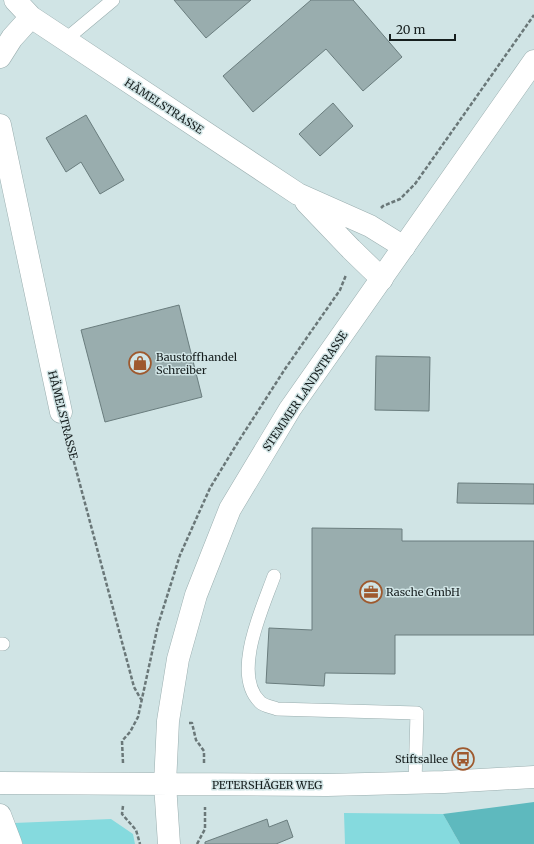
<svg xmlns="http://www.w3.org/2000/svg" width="534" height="844" viewBox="0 0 534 844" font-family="Merriweather,serif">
<rect width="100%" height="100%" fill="#d0e4e5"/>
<path fill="#85dade" d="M344,813l99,1 17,30h-115z
M111,819l22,15 2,10h-112l-9,-21z"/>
<path fill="#5eb9be" d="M534,802v42h-74l-17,-30z"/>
<path fill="#99adae" stroke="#6a7d7e" d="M174,0h77l-45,38z
M311,0h42l49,57 -39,34 -37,-42 -73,63 -30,-36z
M333,103l20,23 -33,30 -21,-22z
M86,115l38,65 -24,14 -19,-32 -15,10 -20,-34z
M179,305l23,92 -97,25 -24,-92z
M376,356l54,1 -1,54 -54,-1z
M458,483l76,1v20l-77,-1z
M312,528l90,1v12h132v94h-139v39l-70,-1 -1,13 -58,-3 3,-55 43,2z
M267,819l2,8 18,-7 6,17 -17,7h-71v-2z"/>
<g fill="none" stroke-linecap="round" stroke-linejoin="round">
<g stroke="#9aaeaf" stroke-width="14">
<path id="lane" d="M65,40l48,-40
M274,576c-11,31 -43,98 -14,126 4,4 12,5 17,7l140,4 -2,70
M0,644h3"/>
</g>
<g stroke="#9aaeaf" stroke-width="23">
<path id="street" d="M15,0l16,17 267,177 72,32 34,21
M0,57l12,-19 19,-21
M0,125l61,287
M306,202l45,47 31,30
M0,815l11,29"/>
</g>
<g stroke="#9aaeaf" stroke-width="23">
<path id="secondary" d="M0,783l327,2 117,-3 90,-5
M169,844l-4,-60 3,-63 10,-62 18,-64 34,-86 60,-100 244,-348"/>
</g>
<path stroke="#6a7778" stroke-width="2.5" stroke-dasharray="4 2" stroke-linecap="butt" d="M381,208l2,-2 17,-7 15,-15 119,-169
M66,432l68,255 8,14
M189,723h3l4,17 8,11v13
M123,763l-1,-22 8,-9 8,-15 20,-92 22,-70 30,-67 28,-46 47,-73 55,-79 6,-15
M123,806l-1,8 14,16 4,14
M197,844l8,-15v-22"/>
<use href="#lane" stroke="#fff" stroke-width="13"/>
<use href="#street" stroke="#fff" stroke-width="22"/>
<use href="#secondary" stroke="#fff" stroke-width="22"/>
</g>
<defs>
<g id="shop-ring" transform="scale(1.15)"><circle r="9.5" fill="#d0e4e5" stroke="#9e592e" stroke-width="1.5"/><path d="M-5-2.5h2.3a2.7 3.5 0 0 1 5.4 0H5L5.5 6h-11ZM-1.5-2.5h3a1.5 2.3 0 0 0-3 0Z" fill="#9e592e"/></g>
<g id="office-ring" transform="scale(1.15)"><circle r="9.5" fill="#d0e4e5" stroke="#9e592e" stroke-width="1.5"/><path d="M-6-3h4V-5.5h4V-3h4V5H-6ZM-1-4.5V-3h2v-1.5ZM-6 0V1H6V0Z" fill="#9e592e"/></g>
<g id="bus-ring" transform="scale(1.15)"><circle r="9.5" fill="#d0e4e5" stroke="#9e592e" stroke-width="1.5"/><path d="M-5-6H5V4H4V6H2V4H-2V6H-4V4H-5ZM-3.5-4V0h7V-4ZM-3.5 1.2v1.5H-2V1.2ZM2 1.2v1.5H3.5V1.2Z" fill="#9e592e"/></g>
</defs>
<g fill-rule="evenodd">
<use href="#shop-ring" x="140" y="363"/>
<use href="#office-ring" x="371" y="592"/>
<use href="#bus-ring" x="463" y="759"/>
</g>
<g text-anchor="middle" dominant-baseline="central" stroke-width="3" stroke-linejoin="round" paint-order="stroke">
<g font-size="11" fill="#161e1e" stroke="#d0e4e5">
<text transform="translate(164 106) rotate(33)">HÄMELSTRASSE</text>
<text transform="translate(305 391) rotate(-56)">STEMMER LANDSTRASSE</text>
<text transform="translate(63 415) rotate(76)">HÄMELSTRASSE</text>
<text x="267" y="785">PETERSHÄGER WEG</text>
</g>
<g font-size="11" fill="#161e1e" stroke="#d0e4e5" text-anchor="start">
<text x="156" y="357">Baustoffhandel<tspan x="156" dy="13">Schreiber</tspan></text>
<text x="386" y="592">Rasche GmbH</text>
<text x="448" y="759" text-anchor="end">Stiftsallee</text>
</g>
</g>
<path d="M390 34v6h65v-6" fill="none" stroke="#161e1e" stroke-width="2"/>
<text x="396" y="34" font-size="12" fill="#161e1e" stroke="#d0e4e5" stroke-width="3" paint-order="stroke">20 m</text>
</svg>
